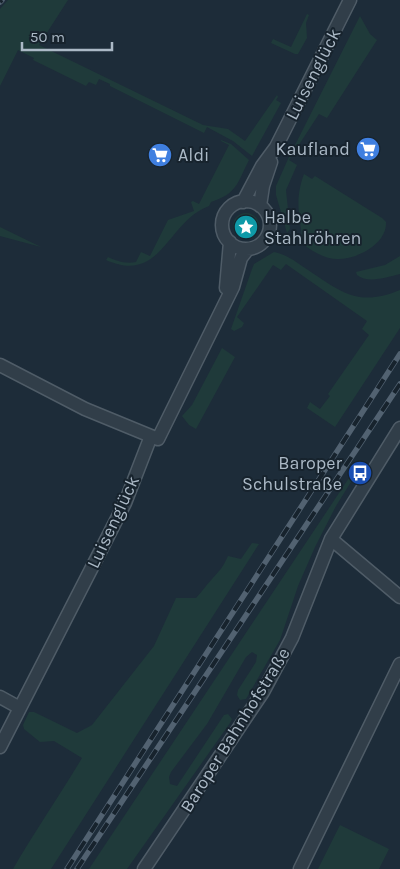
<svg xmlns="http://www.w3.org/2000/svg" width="400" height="869" viewBox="0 0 400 869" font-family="Karla,sans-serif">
<rect width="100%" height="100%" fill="#1d2c39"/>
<path fill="#1f3a3a" d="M8,0h60l-29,45 164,80 25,4 17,12 32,-46 1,2 -2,3 5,3 -29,53 -19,-15 -26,-14 -3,6 -94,-47v-2l-11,-5 -3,6 -7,-3 -3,4 -53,-26 1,-2 -16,-8 -18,36v-77z
M307,14l2,1 -3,8 1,15 -9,16h-3l-24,-11 2,-4 18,8z
M360,16l10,18 7,6 -50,78 -8,-4 -30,46 8,5 -11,25 4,39 -3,4 -11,-38v-9l12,-27z
M221,140l10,4 18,16c-12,23 -11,33 -38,42l-2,4c-42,15 -47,79 -103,54l2,-3c9,4 17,7 28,5l5,-10 9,4 18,-36 26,-9 -3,-9 2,-1 6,3 30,-59 -8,-4z
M304,174l8,5 3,-3 67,42 4,4c1,22 -28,37 -48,37 -13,0 -25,-7 -35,-15 -3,-27 -9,-43 1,-70z
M233 226a13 13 0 1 1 26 0a13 13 0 1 1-26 0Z
M0,227l41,20 -41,-11z
M274,252c13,3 21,9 31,16 35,23 52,40 95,22v38l-65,99 -28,-19 3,-6 10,7 10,-13 -2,-2 41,-59 -7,-6 5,-8 -81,-57 -5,6 -8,-5 -36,52 7,6 -2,4 -8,4 -3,-2 21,-60 2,-5z
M400,256v18c-13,3 -32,10 -43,1l-1,-3 29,-7z
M222,348l13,9 -39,72 -7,-4 -7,-9 10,-11z
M351,475l3,2 -18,29 -21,41 -17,39 -18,54 -34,59 -6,1 -3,-5 1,-5 18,-28 1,-7 -5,-3 -6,5 -39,67 -36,48 -2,5 1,7 7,2 47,-71 4,-1 4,5 -2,4 -103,146h-38z
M252,543l7,1 -208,325h-38c22,-38 47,-74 69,-111l-28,-17 -14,1 -16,-13 -1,-4 6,-13h5l43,21 15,-8 62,-79 22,-48h20c6,-6 10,-13 16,-19 9,-10 10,-10 16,-23l13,3z
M340,825l49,24 -10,20h-61z"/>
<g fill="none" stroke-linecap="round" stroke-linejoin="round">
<g stroke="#4f5c67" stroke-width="15">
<path id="minor" d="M222 225a24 24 0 1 1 48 0a24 24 0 1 1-48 0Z
M243,202l19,-36 14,-19 74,-147
M260,206l3,-20 8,-24
M226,288l4,-46
M0,365l85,44 73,30 75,-152 8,-29 7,-9
M331,539l69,58
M0,697l20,11
M0,747l125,-244 26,-67
M144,869l119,-177 29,-54 39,-99 69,-111
M300,869l100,-205"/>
</g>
<use href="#minor" stroke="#313e49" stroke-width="12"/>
<g stroke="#526271" stroke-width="5.5">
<path id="rail" d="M0,2l2,-2
M67,869l333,-515
M77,869l323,-485"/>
</g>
<use href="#rail" stroke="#17232d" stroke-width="4" stroke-dasharray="11" stroke-linecap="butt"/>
</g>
<defs>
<g id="supermarket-disc" transform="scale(1.25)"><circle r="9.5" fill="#3f7fe0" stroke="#17232d"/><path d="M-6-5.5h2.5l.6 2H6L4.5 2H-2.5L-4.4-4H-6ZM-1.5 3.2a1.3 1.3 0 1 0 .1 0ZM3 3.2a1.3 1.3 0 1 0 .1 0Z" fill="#fff"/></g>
<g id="sight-disc" transform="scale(1.25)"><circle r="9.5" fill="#0f9aa8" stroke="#17232d"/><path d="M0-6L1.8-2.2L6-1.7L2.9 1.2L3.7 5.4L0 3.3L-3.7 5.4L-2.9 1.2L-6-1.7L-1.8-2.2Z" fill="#fff"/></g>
<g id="bus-disc" transform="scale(1.25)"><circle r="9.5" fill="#1a4fb4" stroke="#17232d"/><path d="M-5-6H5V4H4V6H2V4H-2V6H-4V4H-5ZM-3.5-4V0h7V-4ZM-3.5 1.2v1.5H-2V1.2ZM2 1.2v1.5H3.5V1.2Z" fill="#fff"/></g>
</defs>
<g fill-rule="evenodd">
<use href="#supermarket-disc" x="368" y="149"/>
<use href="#supermarket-disc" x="160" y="155"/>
<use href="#sight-disc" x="246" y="227"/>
<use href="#bus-disc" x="360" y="473"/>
</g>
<g text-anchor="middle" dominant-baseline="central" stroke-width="4" stroke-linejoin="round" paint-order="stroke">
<g font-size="18" fill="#abb9c6" stroke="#17232d">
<text transform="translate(313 74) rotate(-63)">Luisenglück</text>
<text transform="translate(113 522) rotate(-65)">Luisenglück</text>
<text transform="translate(235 730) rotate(-58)">Baroper Bahnhofstraße</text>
</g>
<g font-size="18" fill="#abb9c6" stroke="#17232d" text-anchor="end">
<text x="350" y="149">Kaufland</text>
<text x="178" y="155" text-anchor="start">Aldi</text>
<text x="264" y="217" text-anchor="start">Halbe<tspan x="264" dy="21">Stahlröhren</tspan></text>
<text x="342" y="463">Baroper<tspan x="342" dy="21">Schulstraße</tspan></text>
</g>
</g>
<path d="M22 42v8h90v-8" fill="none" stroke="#abb9c6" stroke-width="2.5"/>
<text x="30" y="42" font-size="15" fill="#abb9c6" stroke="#17232d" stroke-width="4" paint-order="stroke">50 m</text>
</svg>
